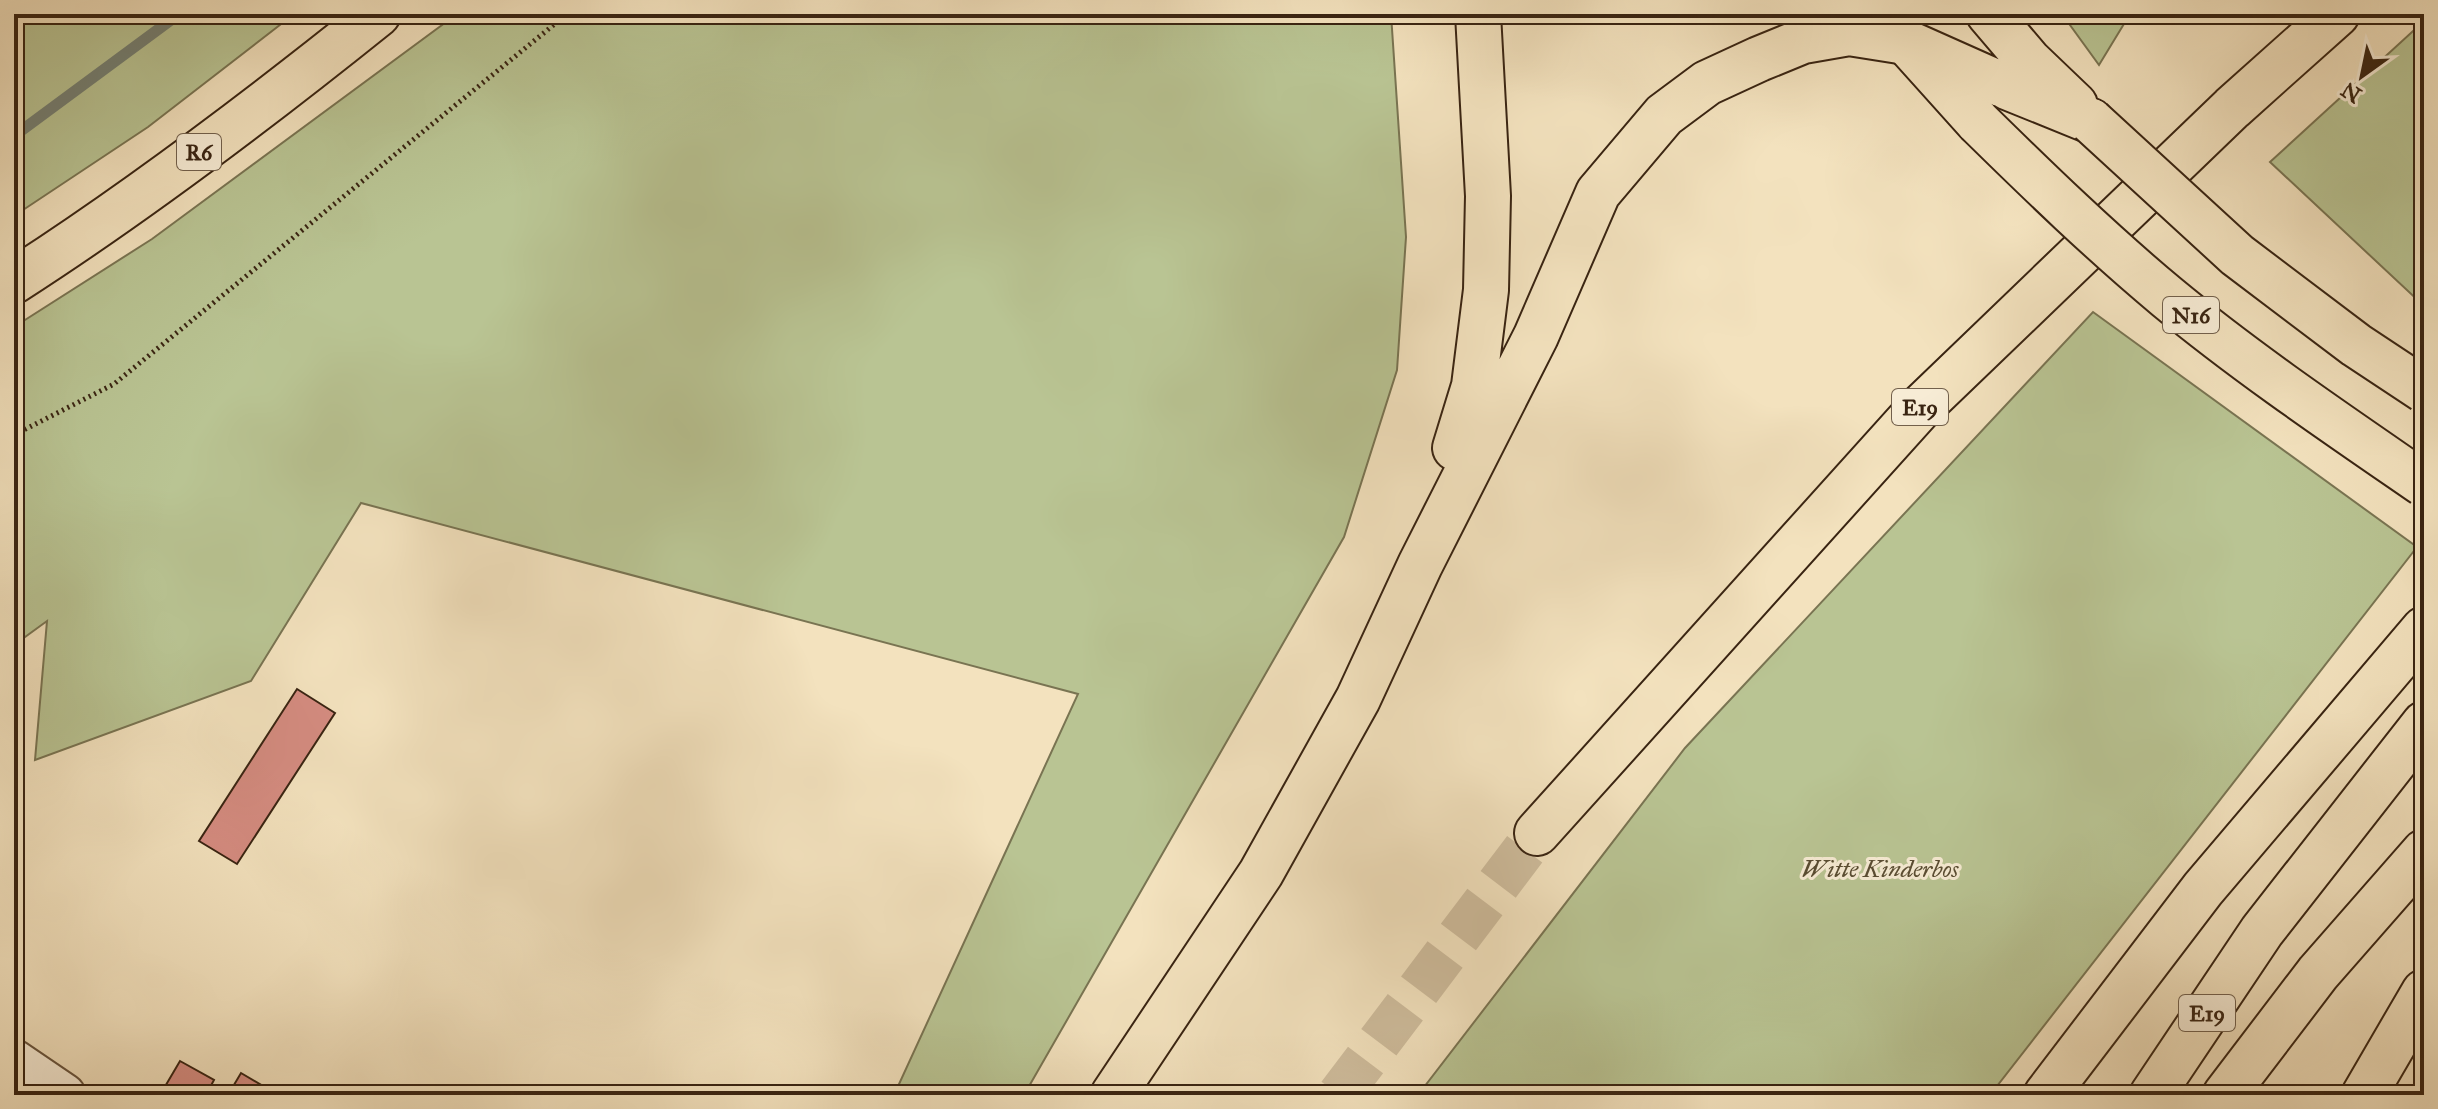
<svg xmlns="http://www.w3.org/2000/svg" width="2438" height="1109" viewBox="0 0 2438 1109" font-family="'IM FELL Great Primer',serif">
<rect width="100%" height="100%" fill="#f3e2be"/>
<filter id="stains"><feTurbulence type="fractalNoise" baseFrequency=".0025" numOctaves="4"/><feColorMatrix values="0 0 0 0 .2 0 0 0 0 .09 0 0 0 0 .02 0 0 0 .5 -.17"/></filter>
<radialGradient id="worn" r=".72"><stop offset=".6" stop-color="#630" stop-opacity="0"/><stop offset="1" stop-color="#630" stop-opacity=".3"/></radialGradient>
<path fill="#b9c493" stroke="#797452" stroke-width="2" d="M14,14h280l-146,113 -134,89z
M457,14h934l15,223 -9,133 -53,167 -320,558h-130l184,-401 -717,-191 -110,178 -216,79 12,-139 -33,24v-318l138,-88z
M2062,14h68l-31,51z
M2424,21v285l-154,-144z
M2093,312l324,235 -427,548h-572l267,-347z"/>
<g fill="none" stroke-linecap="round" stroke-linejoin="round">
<path stroke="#748074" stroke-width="11" d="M2206,18l5,-4
M14,136l165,-122"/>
</g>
<path fill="#d58c81" stroke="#392412" stroke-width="2" d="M297,689l38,24 -98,151 -38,-23z
M180,1061l34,19 -8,15h-46z
M241,1073l27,16 -3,6h-37z"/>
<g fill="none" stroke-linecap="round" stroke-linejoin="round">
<path stroke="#cebc9c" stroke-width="44" stroke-dasharray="44 22" stroke-linecap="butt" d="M1339,1095l198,-262"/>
<g stroke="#68543d" stroke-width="46">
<path id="minor" d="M14,1061l50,34"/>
</g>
<g stroke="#392412" stroke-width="48">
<path id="major" d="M1881,14l97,108"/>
</g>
<g stroke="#392412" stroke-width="48">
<path id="highway" d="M1989,14l40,47 46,44
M14,281c126,-81 247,-173 364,-267
M1455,448l19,-62 12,-96 2,-94 -10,-182
M1537,833l381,-423 314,-302 105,-94
M1113,1095l148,-222 97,-174 62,-134 116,-229 62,-143 66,-78 43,-32 52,-24 44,-18 46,-8 57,9 101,45 84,34
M2046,1095l157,-206 221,-260
M2152,1095l110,-164 162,-207
M2225,1095l93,-122 106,-121
M2364,1095l60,-103"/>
</g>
<path stroke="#392412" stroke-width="5" stroke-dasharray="2 4" stroke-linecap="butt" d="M14,435l100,-51 453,-370"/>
<use href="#minor" stroke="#f7ecd5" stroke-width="42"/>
<use href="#major" stroke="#f3e2be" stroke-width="44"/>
<use href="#highway" stroke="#f3e2be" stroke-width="44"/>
<g stroke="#392412" stroke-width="48" stroke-linecap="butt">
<path id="major-bridge" d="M1978,122c61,60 123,120 189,175 81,67 170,127 257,187"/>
</g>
<g stroke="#392412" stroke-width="48" stroke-linecap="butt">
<path id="highway-bridge" d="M2091,121l146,134 119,90 68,45"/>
</g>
<use href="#major-bridge" stroke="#f3e2be" stroke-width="44"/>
<use href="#highway-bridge" stroke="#f3e2be" stroke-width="44"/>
</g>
<g text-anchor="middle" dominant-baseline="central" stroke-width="6" stroke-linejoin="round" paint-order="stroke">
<g fill="#f7ecd5" stroke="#72604c" stroke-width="2">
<rect x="177" y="134" width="44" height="36" rx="6"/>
<rect x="2163" y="297" width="56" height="36" rx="6"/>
<rect x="1892" y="389" width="56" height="36" rx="6"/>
<rect x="2179" y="995" width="56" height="36" rx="6"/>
</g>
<g font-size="22" font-weight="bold" fill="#392412">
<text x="199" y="152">R6</text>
<text x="2191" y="315">N16</text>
<text x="1920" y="407">E19</text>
<text x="2207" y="1013">E19</text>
</g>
<g font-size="24" font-style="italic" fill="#594c32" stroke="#f7ecd5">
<text x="1880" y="869">Witte Kinderbos</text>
</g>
</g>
<rect width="2438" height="1109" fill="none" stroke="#f3e2be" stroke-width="48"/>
<rect x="16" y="16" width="2406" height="1077" fill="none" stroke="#392412" stroke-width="4"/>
<rect x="24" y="24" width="2390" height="1061" fill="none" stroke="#392412" stroke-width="2"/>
<g transform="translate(2362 76) rotate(213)" stroke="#f7ecd5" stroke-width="6" paint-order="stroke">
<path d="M0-6L14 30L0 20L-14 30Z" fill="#392412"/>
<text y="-12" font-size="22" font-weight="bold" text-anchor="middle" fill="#392412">N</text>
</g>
<rect width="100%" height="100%" filter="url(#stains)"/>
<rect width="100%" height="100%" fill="url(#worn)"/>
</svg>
